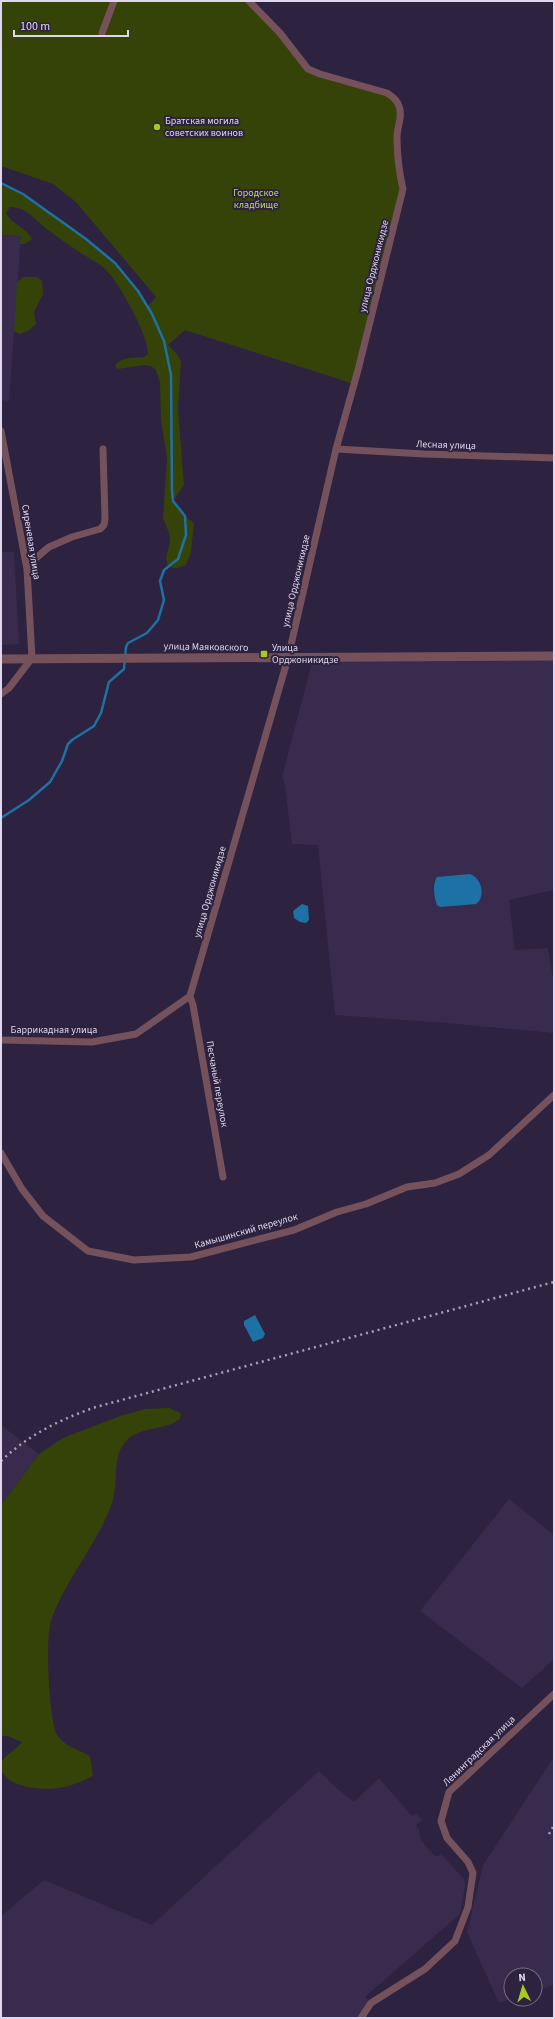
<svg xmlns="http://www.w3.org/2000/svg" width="555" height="2019" viewBox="0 0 555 2019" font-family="'Source Sans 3',sans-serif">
<rect width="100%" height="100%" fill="#2d223f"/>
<path fill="#382b4d" d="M1,235l20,1 -12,165 -8,-1z
M1,552h13l5,92 -18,1z
M554,656v234l-45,10 6,50 33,-2 6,37v48l-108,-10 -111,-8 -17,-170 -26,-1 -7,-59 -3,-8 31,-119z
M1,1425l38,29 -38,51z
M509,1499l45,36v124l-32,29 -102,-77z
M554,1757v228l-19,6v-16h-24v24l-12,4 -32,-71 16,-67z
M319,1771l15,15 20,16 25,-24 33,38 4,-3 6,7 -6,5 3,4 2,12 15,16 5,-3 23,25 1,7 -5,28 -95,83 6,6 -10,15h-360v-102l43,-36 108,45z"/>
<path fill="#364308" d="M1,1h248l59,68 79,24 13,13 -3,29 6,54 -49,195 -169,-54 -17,15 9,9 4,8 -3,47 6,76 -11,16 12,15 9,7 -3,29 -5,13 -9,3 -9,-1 -2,-9 4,-16 -1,-9 -6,-15 4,-60 -6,-38 -1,-38 -4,-12 -5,-4 -7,-1 -26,4 -3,-3c7,-10 19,-8 29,-9l4,-3c1,-18 -30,-74 -44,-86 -7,-6 -16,-10 -23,-15 -11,-7 -22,-15 -33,-23 -11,-8 -22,-24 -38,-23l-4,6c6,12 20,14 26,26l-7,5h-5l1,-8 -20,-1v-52c37,19 82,50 113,79 13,13 24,29 33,45l9,-10 -80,-95 -23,-18 -52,-18z
M23,277h14l5,4 1,13 -9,18 2,12 -8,7 -8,3 -6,-3 3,-49z
M169,1408l12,5 -1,6c-15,12 -39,7 -53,21 -17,17 -7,45 -16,66 -14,38 -47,76 -60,115 -6,17 -2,99 6,114 7,11 22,15 33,21l3,20c-9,4 -19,9 -29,11 -16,4 -64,3 -63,-23 2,-9 16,-14 21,-22l-14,-6h-7v-231l38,-51 24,-16 60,-23 22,-6z"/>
<path fill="#1d71a4" d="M470,874c12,4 16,23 6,30l-36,3 -3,-2c-3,-9 -5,-20 0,-28z
M302,904l6,2 1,14 -3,3 -6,-1 -6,-4 -1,-7z
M255,1315l10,19 -2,4 -10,4 -9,-17v-4z"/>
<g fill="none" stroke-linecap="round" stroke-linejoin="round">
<path stroke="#1d71a4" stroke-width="2.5" d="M1,183l22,11 63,45 29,24 23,28 14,23 12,27 7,34 1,115 1,11 12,15 1,19 -8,24 -14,11 -4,11 4,19 -6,20 -11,13 -19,10 -2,4 -2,22 -15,13 -8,31 -7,13 -22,14 -4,4 -6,17 -12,21 -21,18 -28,18"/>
<path stroke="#75515b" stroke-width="7" d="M102,33l12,-32
M1,431l26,138 5,89 -23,30 -8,6
M336,449l88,5 130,4
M27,569l9,-11 13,-11 23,-10 28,-8 4,-4 1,-6 -2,-70
M190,996l98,-338 48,-209 22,-79 45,-181c-4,-17 -6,-34 -6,-52 0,-10 6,-21 2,-31 -2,-6 -7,-10 -12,-13l-67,-19 -12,-5 -28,-36 -31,-32
M190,996l3,9 30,172
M1,1040l91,2 44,-8 54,-38
M1,1153l21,36 21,27 45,35 46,9 57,-3 103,-27 43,-18 29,-8 41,-17 28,-4 24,-9 30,-19 65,-60
M361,2018l10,-15 54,-34 30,-28 13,-34 5,-34 -5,-11 -21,-24 -6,-17 8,-29 105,-98"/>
<path stroke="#75515b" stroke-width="9" d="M1,659l553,-3"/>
<path stroke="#a9a1b7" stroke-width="2.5" stroke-dasharray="2 4" stroke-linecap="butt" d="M1,1461c27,-26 60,-42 95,-54l458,-125
M549,1834l5,-9"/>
</g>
<g fill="#a7c81f" stroke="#2d223f" stroke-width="1.5">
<circle cx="157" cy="127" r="4"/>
<rect x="260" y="650" width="8" height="8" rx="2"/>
</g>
<g text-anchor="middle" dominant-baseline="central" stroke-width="4" stroke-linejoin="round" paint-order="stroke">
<g font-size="10" fill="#dfd8ec" stroke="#2d223f" text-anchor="start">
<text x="165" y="121">Братская могила<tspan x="165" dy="12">советских воинов</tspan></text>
<text x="272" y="648">Улица<tspan x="272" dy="12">Орджоникидзе</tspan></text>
</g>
<g font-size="10" fill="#bdd96b" stroke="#2d223f">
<text x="256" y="193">Городское<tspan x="256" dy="12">кладбище</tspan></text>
</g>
<g font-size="10" fill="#dfd8ec" stroke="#2d223f">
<text transform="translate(374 266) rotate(-76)">улица Орджоникидзе</text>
<text transform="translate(446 445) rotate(2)">Лесная улица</text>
<text transform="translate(31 542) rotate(81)">Сиреневая улица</text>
<text transform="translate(296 581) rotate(-77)">улица Орджоникидзе</text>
<text transform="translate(206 647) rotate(1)">улица Маяковского</text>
<text transform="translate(210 892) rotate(-74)">улица Орджоникидзе</text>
<text x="54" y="1030">Баррикадная улица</text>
<text transform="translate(217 1084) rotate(80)">Песчаный переулок</text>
<text transform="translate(246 1231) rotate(-16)">Камышинский переулок</text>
<text transform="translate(479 1751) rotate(-44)">Ленинградская улица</text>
</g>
</g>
<rect width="555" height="2019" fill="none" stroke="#dfd8ec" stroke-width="4"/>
<g transform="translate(523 1987) rotate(355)"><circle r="19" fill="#2d223f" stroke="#746b84"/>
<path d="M0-3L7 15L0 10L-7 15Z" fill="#a7c81f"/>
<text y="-6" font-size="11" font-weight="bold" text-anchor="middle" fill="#dfd8ec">N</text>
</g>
<path d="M14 30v6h114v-6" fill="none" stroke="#dfd8ec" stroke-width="2"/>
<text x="20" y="30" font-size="12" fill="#dfd8ec" stroke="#2d223f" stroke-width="3" paint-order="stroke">100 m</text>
</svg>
